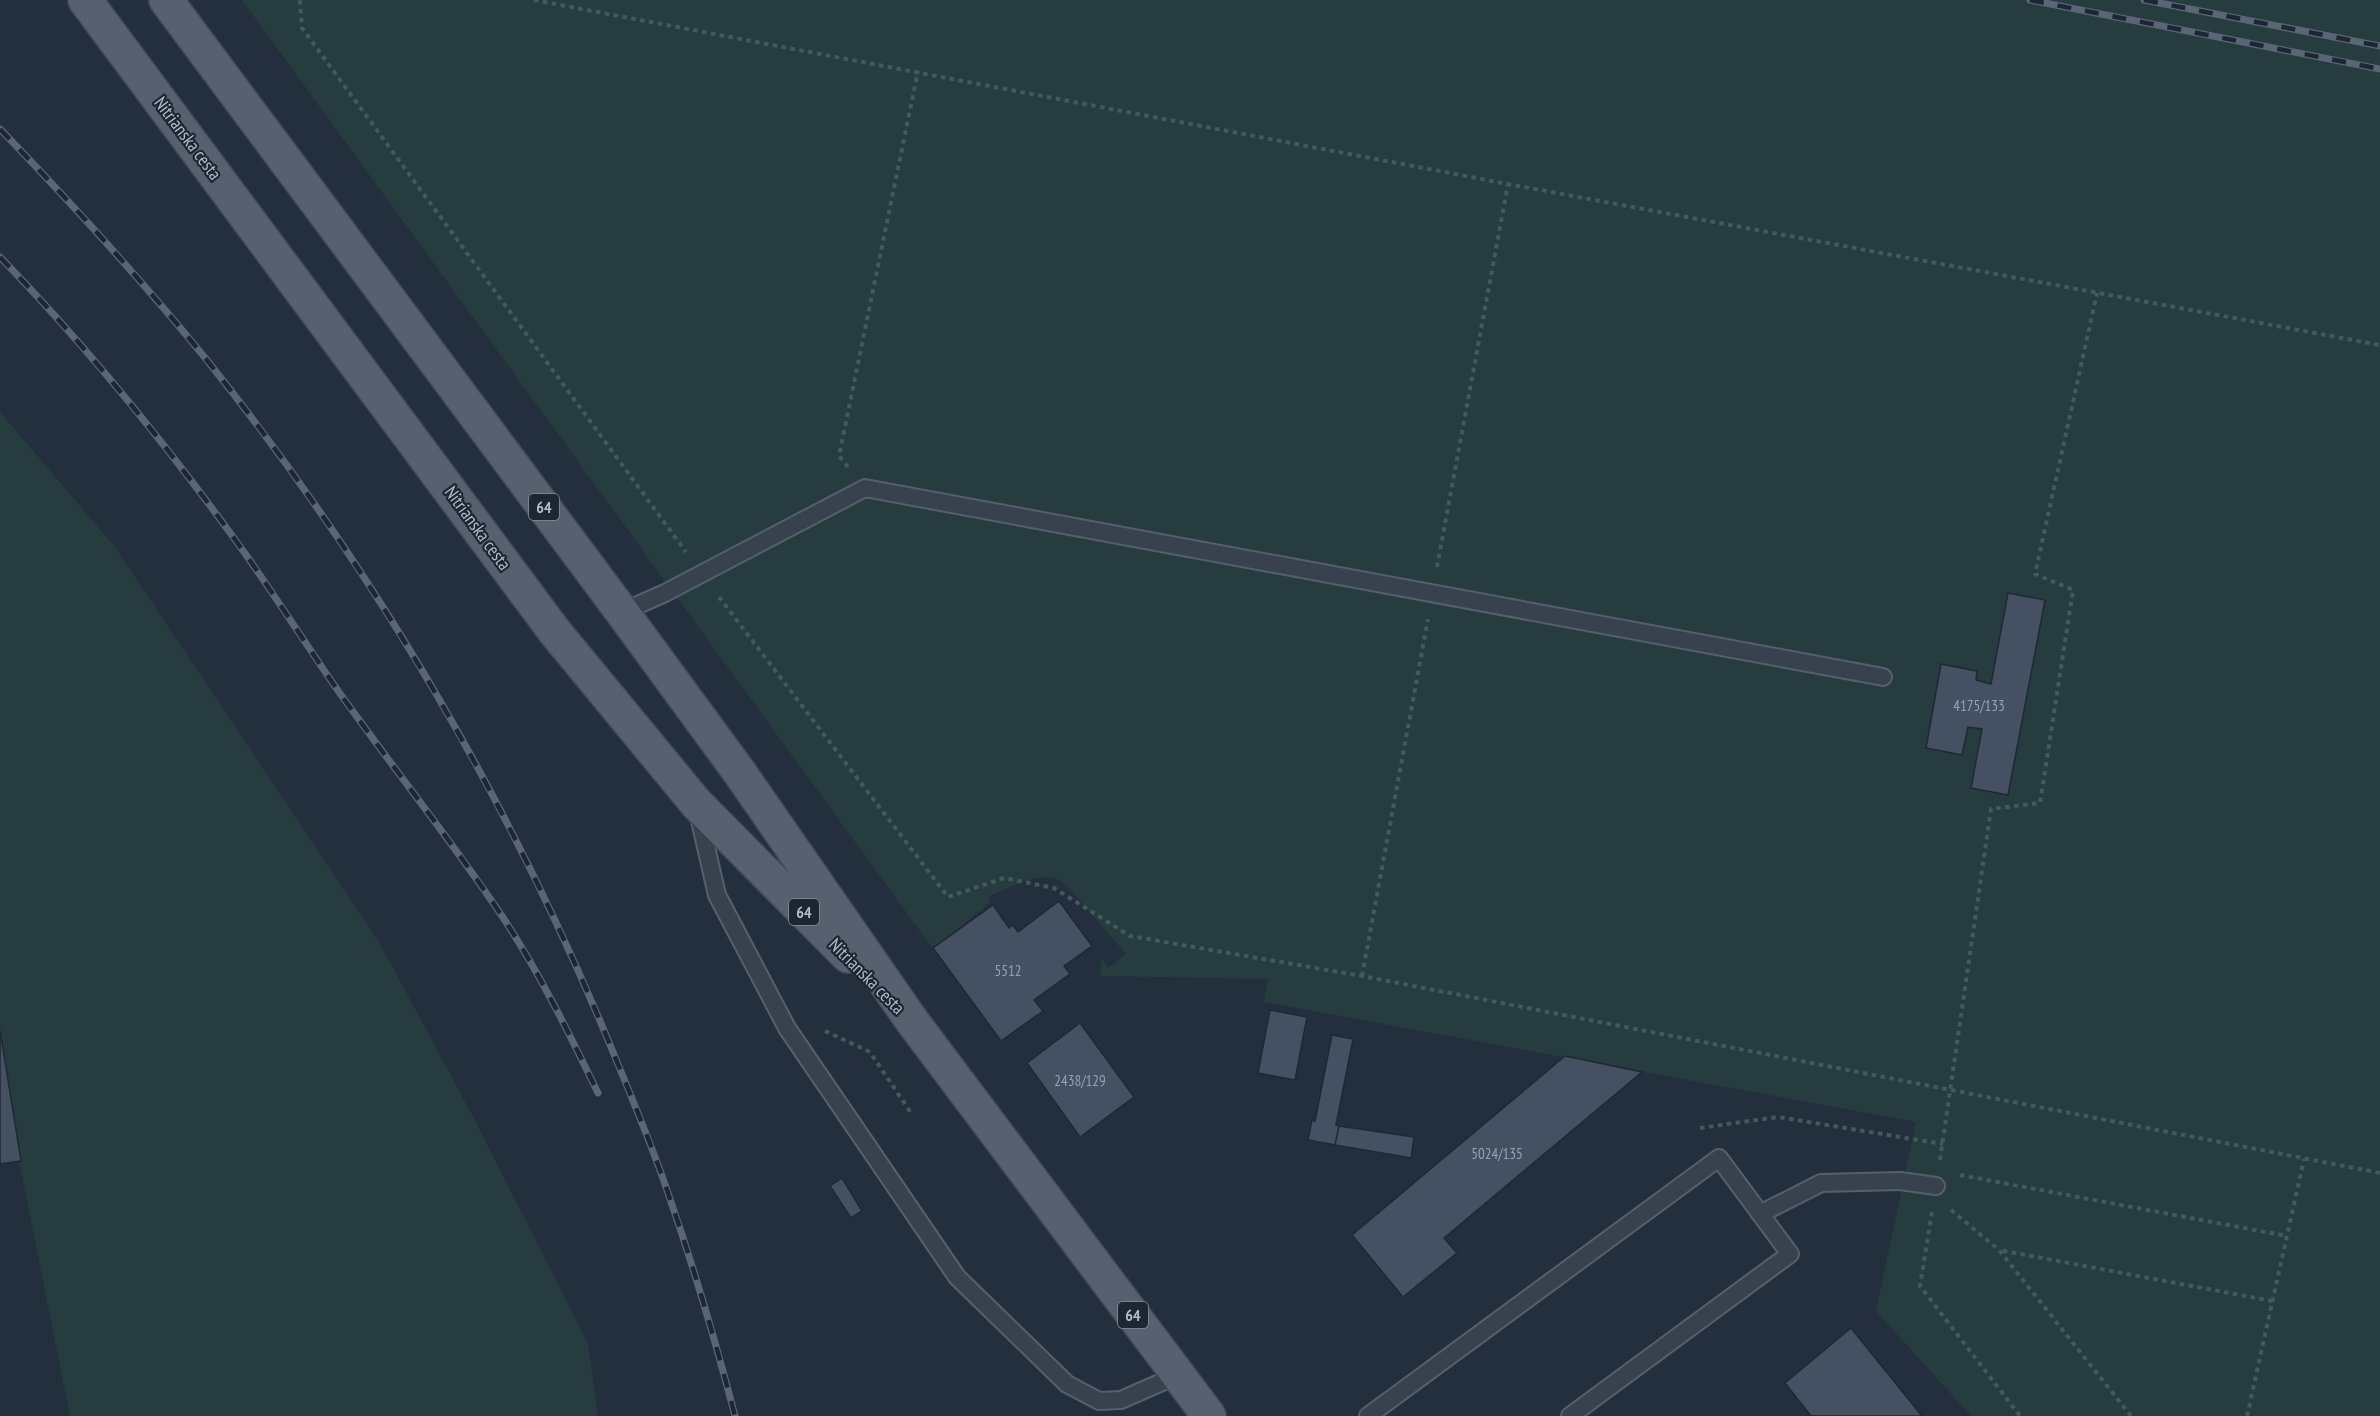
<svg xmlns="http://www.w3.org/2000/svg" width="2380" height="1416" viewBox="0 0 2380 1416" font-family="'PT Sans Narrow',sans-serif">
<rect width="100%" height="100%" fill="#242f3e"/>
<path fill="#263c3f" d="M242,0h2138v1416h-409l-95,-105 40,-189 -652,-120 4,-23 -167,-3v-19l7,11 18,-14 -58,-67c-3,-3 -8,-7 -12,-8 -21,-7 -49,10 -68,18l3,5 -58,47z
M0,412l115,135 264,395 99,184 110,218 10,72h-528l-70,-350z"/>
<path fill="#455162" stroke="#1f2835" stroke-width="1.5" d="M2008,593l37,7 -37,195 -37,-7 11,-59 -14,-2 -6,28 -36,-7 15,-84 36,7 -1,9 15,4z
M1059,901l33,45 -28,20 6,8 -36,26 9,11 -42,30 -68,-93 60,-43 16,23 4,-3 5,7z
M1270,1010l37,7 -12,63 -37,-7z
M1080,1023l54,74 -54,40 -53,-74z
M0,1030l21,131 -21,3z
M1332,1035l21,4 -17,86 3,1 -4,19 -27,-5 4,-20 3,1z
M1565,1056l77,16 -198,166 13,15 -54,44 -51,-62z
M1339,1126l75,11 -3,21 -76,-13z
M842,1178l20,33 -11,7 -21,-32z
M1851,1328l71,88h-111l-26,-33z"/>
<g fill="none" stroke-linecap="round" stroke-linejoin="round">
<g stroke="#565f6c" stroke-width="20">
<path id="service" d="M622,612l43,-19 200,-105 1018,189
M698,812l19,83 70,133 170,249 110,107 32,17 22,-1 57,-25
M1760,1214l61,-31 79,-2 36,5
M1368,1416l351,-258 71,96 -220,162"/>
</g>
<g stroke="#414a57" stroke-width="36">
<path id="primary" d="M85,0l470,632 141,171 152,153
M166,0l456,612 118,161 172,248 297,395"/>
</g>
<path stroke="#44595c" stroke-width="4" stroke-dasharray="4.5 4.5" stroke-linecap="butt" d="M300,0l2,28 384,524
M534,0l974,184 872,161
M848,467l-9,-11 79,-385
M1437,567l71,-383
M719,597l229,300 56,-19 50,10 76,48 232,40 1018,197
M1362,976l66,-357
M825,1031l45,21 41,61
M1700,1128l78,-11 165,27
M1940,1160l51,-351 49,-6 33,-213 -38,-16 62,-281
M1960,1175l327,61
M1951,1210l48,40
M1932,1212l-12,74 100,130
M2131,1416l-132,-166 273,51
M2247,1416l57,-257"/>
<use href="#service" stroke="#38414e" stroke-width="16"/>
<use href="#primary" stroke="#56606e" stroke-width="33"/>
<g stroke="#5a6575" stroke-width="7">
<path id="rail" d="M2030,0l350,69
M2144,0l236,46
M0,129c71,74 141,150 206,230 168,210 305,445 407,693 20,49 41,98 57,147 25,72 46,144 65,217
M0,257c88,91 170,192 244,295 31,44 60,89 90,133 55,78 115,152 168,231 37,56 67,117 96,177"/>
</g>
<use href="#rail" stroke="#1d2633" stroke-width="4.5" stroke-dasharray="14" stroke-linecap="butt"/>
</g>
<g text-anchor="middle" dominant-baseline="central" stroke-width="4.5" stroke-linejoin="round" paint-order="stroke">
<g font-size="15" fill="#98a1af">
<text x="1979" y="705">4175/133</text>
<text x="1008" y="970">5512</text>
<text x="1080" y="1080">2438/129</text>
<text x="1497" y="1153">5024/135</text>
</g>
<g fill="#1d2633" stroke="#878f9c" stroke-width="1.5">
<rect x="529" y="494" width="30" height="26" rx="4.5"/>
<rect x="789" y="899" width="30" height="26" rx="4.5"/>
<rect x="1118" y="1302" width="30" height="26" rx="4.5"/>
</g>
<g font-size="16" font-weight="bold" fill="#b4bcc9">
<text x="544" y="507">64</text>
<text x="804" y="912">64</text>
<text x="1133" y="1315">64</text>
</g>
<g font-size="18" fill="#b4bcc9" stroke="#1d2633">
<text transform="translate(188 138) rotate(53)">Nitrianska cesta</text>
<text transform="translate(478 528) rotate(54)">Nitrianska cesta</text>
<text transform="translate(867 976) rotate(45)">Nitrianska cesta</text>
</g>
</g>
</svg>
